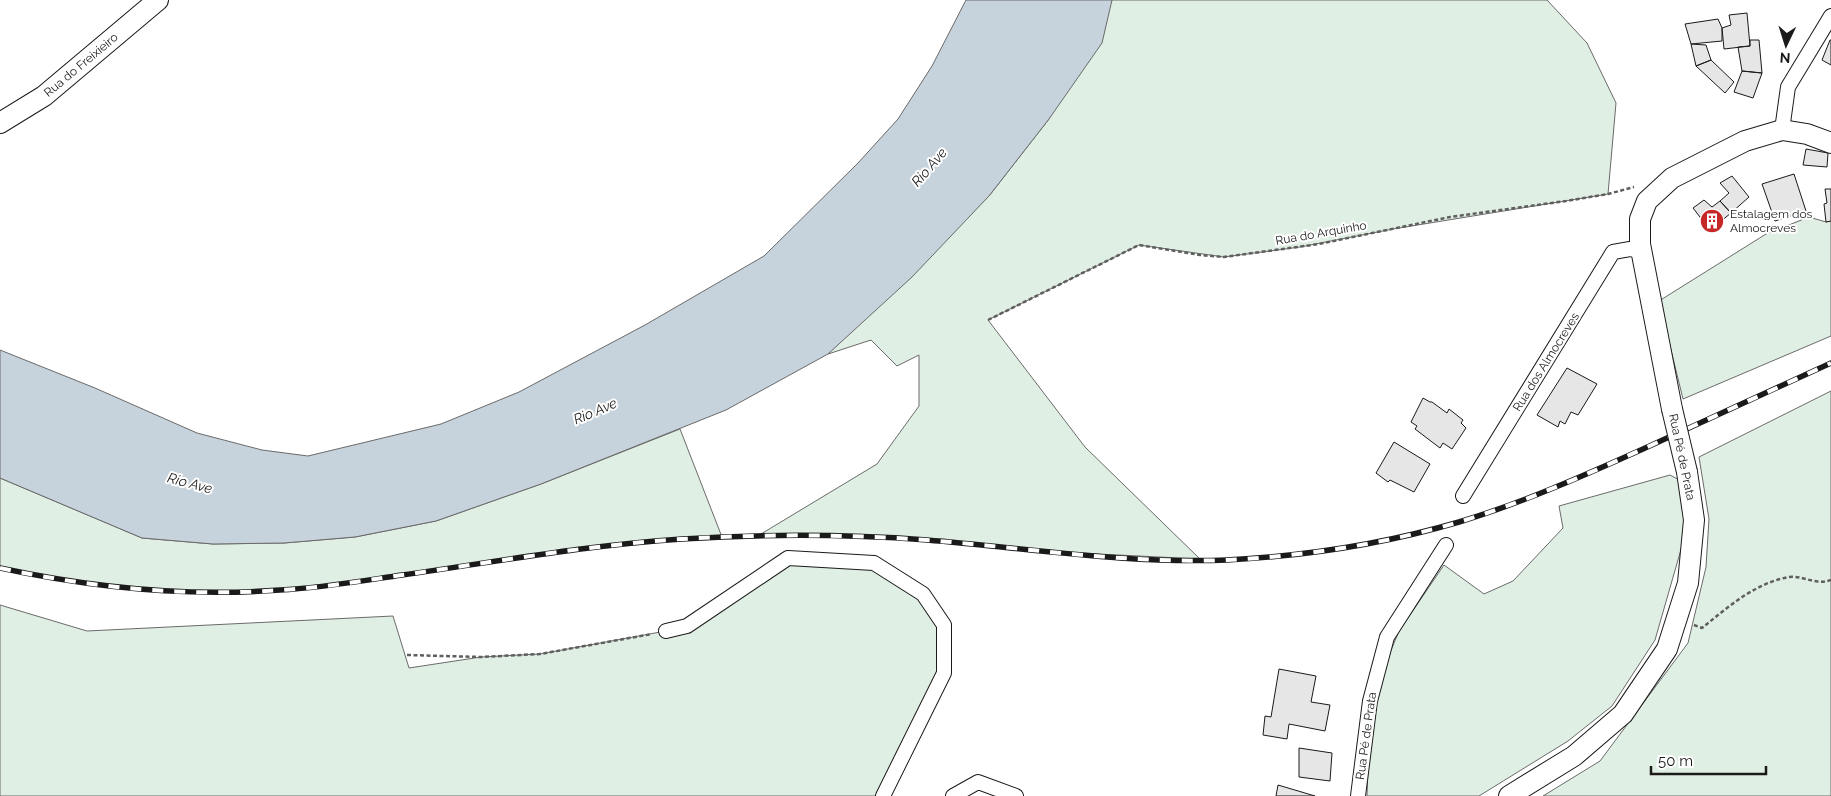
<svg xmlns="http://www.w3.org/2000/svg" width="1831" height="796" viewBox="0 0 1831 796" font-family="Raleway,sans-serif">
<rect width="100%" height="100%" fill="#fff"/>
<path fill="#e0efe3" stroke="#6a6a6a" d="M1112,0h435l40,43 29,60 -8,91 -215,35 -93,18 -76,10 -85,-12 -151,75 97,127 115,112 -163,-8 -154,-14h-127l121,-73 42,-58v-51l-22,11 -26,-26 -43,14 161,-158 60,-77z
M1809,217l17,5 5,-1v115l-148,63 -24,-98 107,-67z
M1831,391v405h-288l57,-35 88,-118 18,-76 3,-48 -10,-62z
M680,429l42,108c-61,5 -121,8 -181,17 -86,12 -172,30 -259,36 -95,7 -189,-1 -282,-22v-90l142,60 71,6 71,-1 71,-6 81,-16 105,-37z
M1670,475l13,7 1,57 -29,101 -43,66 -44,35 -89,55h-112l3,-95 29,-70 45,-66 40,29 29,-13 50,-53 -4,-22z
M788,558l86,5 49,31 21,31v48l-61,123h-883v-191l87,26 306,-15 16,52 72,-11 59,-3 126,-23z"/>
<path fill="#c6d2dc" stroke="#6a6a6a" d="M966,0h146l-10,43 -53,76 -60,77 -77,81 -84,77 -102,56 -185,74 -105,37 -81,16 -71,6 -71,1 -71,-6 -142,-60v-128l95,38 102,45 65,17 46,6 133,-32 78,-32 126,-67 119,-69 94,-93 40,-44 34,-53z"/>
<path fill="#e6e6e6" stroke="#1a1a1a" d="M1747,13l3,33 -26,3 -2,-21 9,-3 -2,-10z
M1718,19l4,9v13l-31,3 -6,-20z
M1750,40h9l3,33 -20,-2 -4,-24 12,-1z
M1830,40h1v25l-9,-5z
M1691,44l15,1 5,15 -15,6z
M1711,60l23,22 -9,11 -29,-27z
M1742,71l20,2 -9,25 -19,-6z
M1806,149l22,4 -1,14 -24,-2z
M1794,174l12,37 -31,10 -13,-37z
M1732,176l17,21 -18,16 -11,-12 9,-8 -9,-10z
M1825,189h6v32l-5,1 -2,-18 3,-1z
M1704,200l8,7 8,-6 11,12 -21,17 -17,-22z
M1567,368l30,16 -19,31 -7,-3 -6,12 -5,-3 -2,6 -21,-12z
M1423,398l7,4h2l15,11 2,-4 14,11 -2,3 5,5 -14,21 -9,-6 -3,5 -25,-19 2,-3 -6,-4z
M1394,442l36,22 -16,28 -24,-12 -2,2 -12,-9z
M1279,669l37,7 -5,26 19,3 -5,26 -36,-7 -2,15 -24,-4 2,-19 6,1z
M1299,748l33,5 -2,28 -31,-4z
M1278,785l37,11h-39z"/>
<g fill="none" stroke-linecap="round" stroke-linejoin="round">
<g stroke="#1a1a1a" stroke-width="16">
<path id="street" d="M1782,130l6,-43 43,-71
M1463,496l150,-244 17,-3 11,2
M666,631l21,-5 101,-68 86,5 49,31 21,31v48l-61,123
M953,796l25,-14 38,14
M1358,796l12,-95 17,-64 59,-92"/>
</g>
<g stroke="#1a1a1a" stroke-width="22">
<path id="secondary" d="M0,123l44,-27 114,-96
M1672,409l-32,-165v-25l7,-18 25,-23 73,-37 37,-11 25,4 24,9
M1509,796l65,-40 49,-42 44,-65 21,-66 6,-63 -7,-48"/>
</g>
<path stroke="#5f5f5f" stroke-width="2.5" stroke-dasharray="4 2.5" stroke-linecap="butt" d="M988,320l151,-75 61,10 24,2 95,-13 131,-27 116,-16 42,-7 26,-7
M1694,625l8,3c26,-21 53,-45 87,-51 14,-2 27,9 42,3
M407,655l74,2 59,-3 112,-20"/>
<use href="#street" stroke="#fff" stroke-width="14"/>
<use href="#secondary" stroke="#fff" stroke-width="20"/>
<g stroke="#1a1a1a" stroke-width="5.5">
<path id="rail" d="M0,568c93,20 186,29 280,22 41,-2 81,-9 122,-15 93,-13 186,-30 280,-36 81,-5 163,-5 245,1 100,8 200,24 300,20 78,-4 157,-16 232,-38 63,-19 124,-46 184,-73 63,-29 125,-57 188,-86"/>
</g>
<use href="#rail" stroke="#fff" stroke-width="4" stroke-dasharray="11" stroke-linecap="butt"/>
<g stroke="#1a1a1a" stroke-width="22" stroke-linecap="butt">
<path id="secondary-bridge" d="M1672,409l15,63"/>
</g>
<use href="#secondary-bridge" stroke="#fff" stroke-width="20"/>
</g>
<defs>
<g id="building-disc" transform="scale(1.25)"><circle r="9.5" fill="#c62828" stroke="#fff"/><path d="M-4-6H4V6H1V3H-1V6H-4ZM-2.5-4.3h1.7v1.8h-1.7ZM.8-4.3h1.7v1.8H.8ZM-2.5-1h1.7V.8h-1.7ZM.8-1h1.7V.8H.8Z" fill="#fff"/></g>
</defs>
<g fill-rule="evenodd">
<use href="#building-disc" x="1712" y="221"/>
</g>
<g text-anchor="middle" dominant-baseline="central" stroke-width="4" stroke-linejoin="round" paint-order="stroke">
<g font-size="12" fill="#1a1a1a" stroke="#fff">
<text transform="translate(81 65) rotate(-40)">Rua do Freixieiro</text>
<text transform="translate(1321 233) rotate(-10)">Rua do Arquinho</text>
<text transform="translate(1546 362) rotate(-58)">Rua dos Almocreves</text>
<text transform="translate(1682 457) rotate(78)">Rua Pé de Prata</text>
<text transform="translate(1366 736) rotate(-82)">Rua Pé de Prata</text>
</g>
<g font-size="12" fill="#1a1a1a" stroke="#fff" text-anchor="start">
<text x="1730" y="214">Estalagem dos<tspan x="1730" dy="14">Almocreves</tspan></text>
</g>
<g font-size="14" font-style="italic" fill="#1a1a1a" stroke="#fff">
<text transform="translate(929 167) rotate(-49)">Rio Ave</text>
<text transform="translate(595 411) rotate(-23)">Rio Ave</text>
<text transform="translate(190 483) rotate(15)">Rio Ave</text>
</g>
</g>
<g transform="translate(1786 45) rotate(184)" stroke="#ffffff" stroke-width="4" paint-order="stroke">
<path d="M0-4L9 19L0 12L-9 19Z" fill="#1a1a1a"/>
<text y="-8" font-size="14" font-weight="bold" text-anchor="middle" fill="#1a1a1a">N</text>
</g>
<path d="M1651 766v8h115v-8" fill="none" stroke="#1a1a1a" stroke-width="2.5"/>
<text x="1658" y="766" font-size="15" fill="#1a1a1a" stroke="#ffffff" stroke-width="4" paint-order="stroke">50 m</text>
</svg>
